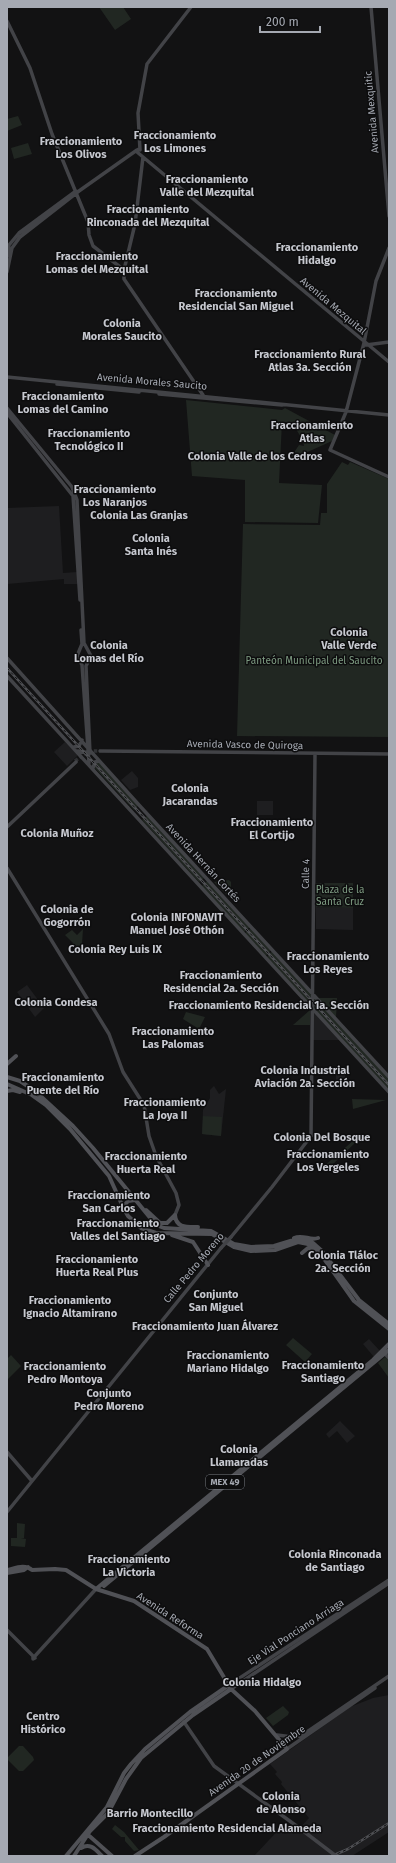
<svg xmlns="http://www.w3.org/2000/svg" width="396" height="1863" viewBox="0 0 396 1863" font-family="'Fira Sans',sans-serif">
<rect width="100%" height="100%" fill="#121213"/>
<path fill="#1e1e20" d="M59,506l4,67 14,-1 1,12h-14v-5l-57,5v-76z
M65,742l13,13 -11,11 -13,-14z
M132,771l6,7v9l-8,3 -9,-10z
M257,801h16v14h-16z
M316,907l37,1v22l-37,-1z
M27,985l17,23 -9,9 -18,-25z
M313,1010l28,30h-28z
M336,1069h9v14h-9z
M214,1086l5,8 7,-5 -5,47 -19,-2 1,-24 7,-12v-8z
M369,1339l11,12 -6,6 -11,-13z
M340,1421l15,15 -8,7 -10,-12 -8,7 -3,-4z
M389,1695v137l-37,24h-98l31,-33 11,9 13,-14 -28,-34 1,-2 -7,-8 2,-2 -7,-8 80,-57 23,-9z"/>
<path fill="#212722" d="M99,7h24l8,12 -16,11z
M18,116l4,9 -15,6v-12z
M28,143l4,11 -18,5 -3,-11z
M186,400l96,10 3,-2 50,27 -3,6 -40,18 -1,-2 8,-12 5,1 -1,-5 -11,-19h-10l-3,61 43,2 -4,38 -73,-1v-42l-53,-4z
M342,462l6,3 2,-3 39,17v258l-152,-1 6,-212 77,1 1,-12h6v-29z
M98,761l40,44 -2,4 -2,1 -40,-43z
M147,816l57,62 -5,4 -57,-62z
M208,880l42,47 -7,6 -42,-46z
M229,880l2,2v17l-17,-17z
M316,883h37v25l-37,-1z
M251,928l20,22 -6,7 -21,-23z
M83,929l-1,15 -7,5 -4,-4 2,-2 -8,-8 7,-5 5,5z
M272,951l39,42 -1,12 -44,-47z
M313,995l76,84v11l-77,-82z
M318,998h19l-1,20z
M310,1010v15h-17z
M186,1012l19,5 -6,12 -16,-10z
M352,1099l34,1 -33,9z
M203,1116l19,1 -1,19 -19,-2z
M354,1140l2,2 -25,24 -4,3 -4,-2z
M293,1338l19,16 -7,8 -19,-17z
M11,1355l10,11 -13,13 -1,-20z
M385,1357l4,3v18l-11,-15z
M17,1523l8,1 -1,14h-3l5,1 -1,8 -14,-1v-8h6z
M283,1706l6,6 -1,3 -15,11 -7,-8z
M19,1746h4l10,11 1,3 -11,11h-4l-11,-11v-3z
M115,1825l9,7 15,18 -5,1 -9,-10v-4h-4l-9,-8z"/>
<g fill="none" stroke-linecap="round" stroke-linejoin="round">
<path stroke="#2f3033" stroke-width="3.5" stroke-dasharray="3.5 2" stroke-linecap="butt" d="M75,761l14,-10h11"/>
<path stroke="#424347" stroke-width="3.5" d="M371,7l18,209
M7,21l23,47 22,66 36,88 1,13 4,11 31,24
M139,149l-2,1v2l252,210
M140,150l-2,-37 9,-49 44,-57
M143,157l-8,67 -11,46v9l79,116
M389,248l-13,33 -12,62 -18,69 -16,38 59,27
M7,256l2,-11 10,-12 57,-42
M7,272l5,-24 8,-11 59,-46 58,-41
M366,345l23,-3
M7,377l382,38
M57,384l82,8
M159,394l123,11
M7,408l65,79 5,13 7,143 7,13 -5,10 4,87 -12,-2
M7,413l66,83 7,104
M81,630l1,14 -5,12 5,9 7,98
M7,658l132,147 250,272
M7,676l382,416
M74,747l5,-1 3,-6
M100,751l289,3
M93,768l2,-6 4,-1
M7,827l69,-65
M7,868l102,166 14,38 21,33 5,31 7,20 20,37 3,12 -4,10
M231,1237l41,-50 39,-51 4,-382
M385,1354l4,4
M7,1452l25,29
M7,1512l214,-264
M7,1630l26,26v3l2,-1 -1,-2
M35,1656l61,-67
M229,1685l160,-105
M231,1689l158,-106
M184,1722l30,44 84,61
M277,1735l16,2 8,-1 88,-60
M287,1749l88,-61"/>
<path stroke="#505156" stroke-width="4" d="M7,1064l9,-8
M7,1077l13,4 15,10 38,35 20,22 63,77 8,3 47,3 23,13 17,3 23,-1 23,-7 16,4 9,8 37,49 30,24
M7,1084l25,11 14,10 24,24 39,47 14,31 5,9 13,12 15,5 56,1 22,13 17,4 24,-1 23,-8 10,2 12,9 34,48 35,28
M7,1091l6,-1 7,2
M123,1207l5,-6 7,-1
M146,1210l14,13h7l8,-8
M175,1215c1,13 11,12 23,12
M172,1235l21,7 15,23
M294,1238c9,-4 16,3 24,0
M302,1253l6,-5 5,2
M7,1570c9,-2 18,-6 25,0l23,-1 11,1 30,19 38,12 73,48 24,40 24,22 32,38 -123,88 -29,19
M7,1573l17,-3 4,-3
M104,1586l285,-236
M96,1589l277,-229 16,-16
M86,1833l26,23
M81,1848c9,-6 15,2 21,8
M66,1856l41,-49 17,-34 7,-9 14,-15 45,-37 39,-27
M74,1856l16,-25 18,-18 18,-34 15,-21 52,-43 38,-26"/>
<g stroke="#4f5054" stroke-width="2.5">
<path id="rail" d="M7,668l382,417
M332,1856l16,-7 41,-26"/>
</g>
<use href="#rail" stroke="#0d0d0e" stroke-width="1" stroke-dasharray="3" stroke-linecap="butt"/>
<path stroke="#424347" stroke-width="3.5" d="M221,1248l10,-11
M298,1827l38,29"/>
</g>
<g text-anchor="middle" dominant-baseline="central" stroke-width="3" stroke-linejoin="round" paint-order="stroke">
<rect fill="#0d0d0e" stroke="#777a81" stroke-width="1" x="206" y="1475" width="38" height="14" rx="3"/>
<g font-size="9" font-weight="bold" fill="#a5a9b2">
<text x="225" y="1482">MEX 49</text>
</g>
<g font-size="10" fill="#a5a9b2" stroke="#0d0d0e">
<text transform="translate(372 112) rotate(-95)">Avenida Mexquitic</text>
<text transform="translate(333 306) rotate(40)">Avenida Mezquital</text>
<text transform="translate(152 382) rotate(5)">Avenida Morales Saucito</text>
<text transform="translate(245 745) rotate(1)">Avenida Vasco de Quiroga</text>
<text transform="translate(203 863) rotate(47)">Avenida Hernán Cortés</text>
<text transform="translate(306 874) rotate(-89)">Calle 4</text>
<text transform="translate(194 1268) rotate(-50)">Calle Pedro Moreno</text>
<text transform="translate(170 1616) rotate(33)">Avenida Reforma</text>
<text transform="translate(296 1632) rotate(-33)">Eje Vial Ponciano Arriaga</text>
<text transform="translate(257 1761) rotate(-35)">Avenida 20 de Noviembre</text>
</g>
<g font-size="10" fill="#7e9b82" stroke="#0d0d0e">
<text x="314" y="661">Panteón Municipal del Saucito</text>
<text x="340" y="890">Plaza de la<tspan x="340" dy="12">Santa Cruz</tspan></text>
</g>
<g font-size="11" font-weight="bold" fill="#c6c8cf" stroke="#0d0d0e">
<text x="175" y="135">Fraccionamiento<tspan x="175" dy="13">Los Limones</tspan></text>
<text x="81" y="141">Fraccionamiento<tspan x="81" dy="13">Los Olivos</tspan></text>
<text x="207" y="179">Fraccionamiento<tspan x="207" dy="13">Valle del Mezquital</tspan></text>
<text x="148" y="209">Fraccionamiento<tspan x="148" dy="13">Rinconada del Mezquital</tspan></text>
<text x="317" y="247">Fraccionamiento<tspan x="317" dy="13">Hidalgo</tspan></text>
<text x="97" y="256">Fraccionamiento<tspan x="97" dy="13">Lomas del Mezquital</tspan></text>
<text x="236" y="293">Fraccionamiento<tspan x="236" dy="13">Residencial San Miguel</tspan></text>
<text x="122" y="323">Colonia<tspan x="122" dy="13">Morales Saucito</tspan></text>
<text x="310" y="354">Fraccionamiento Rural<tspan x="310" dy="13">Atlas 3a. Sección</tspan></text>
<text x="63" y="396">Fraccionamiento<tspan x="63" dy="13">Lomas del Camino</tspan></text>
<text x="312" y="425">Fraccionamiento<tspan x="312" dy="13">Atlas</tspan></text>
<text x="89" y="433">Fraccionamiento<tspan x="89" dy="13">Tecnológico II</tspan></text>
<text x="255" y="456">Colonia Valle de los Cedros</text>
<text x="115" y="489">Fraccionamiento<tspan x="115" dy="13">Los Naranjos</tspan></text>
<text x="139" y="515">Colonia Las Granjas</text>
<text x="151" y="538">Colonia<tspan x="151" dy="13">Santa Inés</tspan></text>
<text x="349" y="632">Colonia<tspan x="349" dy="13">Valle Verde</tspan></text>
<text x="109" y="645">Colonia<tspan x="109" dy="13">Lomas del Río</tspan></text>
<text x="190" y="788">Colonia<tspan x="190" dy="13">Jacarandas</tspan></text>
<text x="272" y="822">Fraccionamiento<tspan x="272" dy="13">El Cortijo</tspan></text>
<text x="57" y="833">Colonia Muñoz</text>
<text x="67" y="909">Colonia de<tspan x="67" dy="13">Gogorrón</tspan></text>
<text x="177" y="917">Colonia INFONAVIT<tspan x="177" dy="13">Manuel José Othón</tspan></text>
<text x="115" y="949">Colonia Rey Luis IX</text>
<text x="328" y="956">Fraccionamiento<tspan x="328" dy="13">Los Reyes</tspan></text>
<text x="221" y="975">Fraccionamiento<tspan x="221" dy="13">Residencial 2a. Sección</tspan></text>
<text x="56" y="1002">Colonia Condesa</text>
<text x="269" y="1005">Fraccionamiento Residencial 1a. Sección</text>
<text x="173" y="1031">Fraccionamiento<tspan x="173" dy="13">Las Palomas</tspan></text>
<text x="305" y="1070">Colonia Industrial<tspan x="305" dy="13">Aviación 2a. Sección</tspan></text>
<text x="63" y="1077">Fraccionamiento<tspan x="63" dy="13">Puente del Río</tspan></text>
<text x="165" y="1102">Fraccionamiento<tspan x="165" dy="13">La Joya II</tspan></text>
<text x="322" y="1137">Colonia Del Bosque</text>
<text x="328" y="1154">Fraccionamiento<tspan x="328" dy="13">Los Vergeles</tspan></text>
<text x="146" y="1156">Fraccionamiento<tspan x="146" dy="13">Huerta Real</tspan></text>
<text x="109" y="1195">Fraccionamiento<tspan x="109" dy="13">San Carlos</tspan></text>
<text x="118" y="1223">Fraccionamiento<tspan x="118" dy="13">Valles del Santiago</tspan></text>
<text x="343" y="1255">Colonia Tláloc<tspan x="343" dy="13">2a. Sección</tspan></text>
<text x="97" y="1259">Fraccionamiento<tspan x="97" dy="13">Huerta Real Plus</tspan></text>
<text x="216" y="1294">Conjunto<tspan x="216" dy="13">San Miguel</tspan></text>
<text x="70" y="1300">Fraccionamiento<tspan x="70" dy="13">Ignacio Altamirano</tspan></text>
<text x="205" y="1326">Fraccionamiento Juan Álvarez</text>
<text x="228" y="1355">Fraccionamiento<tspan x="228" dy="13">Mariano Hidalgo</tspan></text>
<text x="323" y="1365">Fraccionamiento<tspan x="323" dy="13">Santiago</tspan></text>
<text x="65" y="1366">Fraccionamiento<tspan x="65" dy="13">Pedro Montoya</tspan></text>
<text x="109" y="1393">Conjunto<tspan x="109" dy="13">Pedro Moreno</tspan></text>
<text x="239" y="1449">Colonia<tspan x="239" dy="13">Llamaradas</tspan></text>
<text x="335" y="1554">Colonia Rinconada<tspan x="335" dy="13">de Santiago</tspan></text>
<text x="129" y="1559">Fraccionamiento<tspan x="129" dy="13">La Victoria</tspan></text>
<text x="262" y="1682">Colonia Hidalgo</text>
<text x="43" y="1716">Centro<tspan x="43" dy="13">Histórico</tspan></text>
<text x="281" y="1796">Colonia<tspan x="281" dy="13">de Alonso</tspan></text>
<text x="150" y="1813">Barrio Montecillo</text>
<text x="227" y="1828">Fraccionamiento Residencial Alameda</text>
</g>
</g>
<rect width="396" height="1863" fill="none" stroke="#a5a9b2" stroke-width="16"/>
<path d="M260 26v6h60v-6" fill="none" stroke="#a5a9b2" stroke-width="2"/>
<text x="266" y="26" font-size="12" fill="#a5a9b2" stroke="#0d0d0e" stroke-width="3" paint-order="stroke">200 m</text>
</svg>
